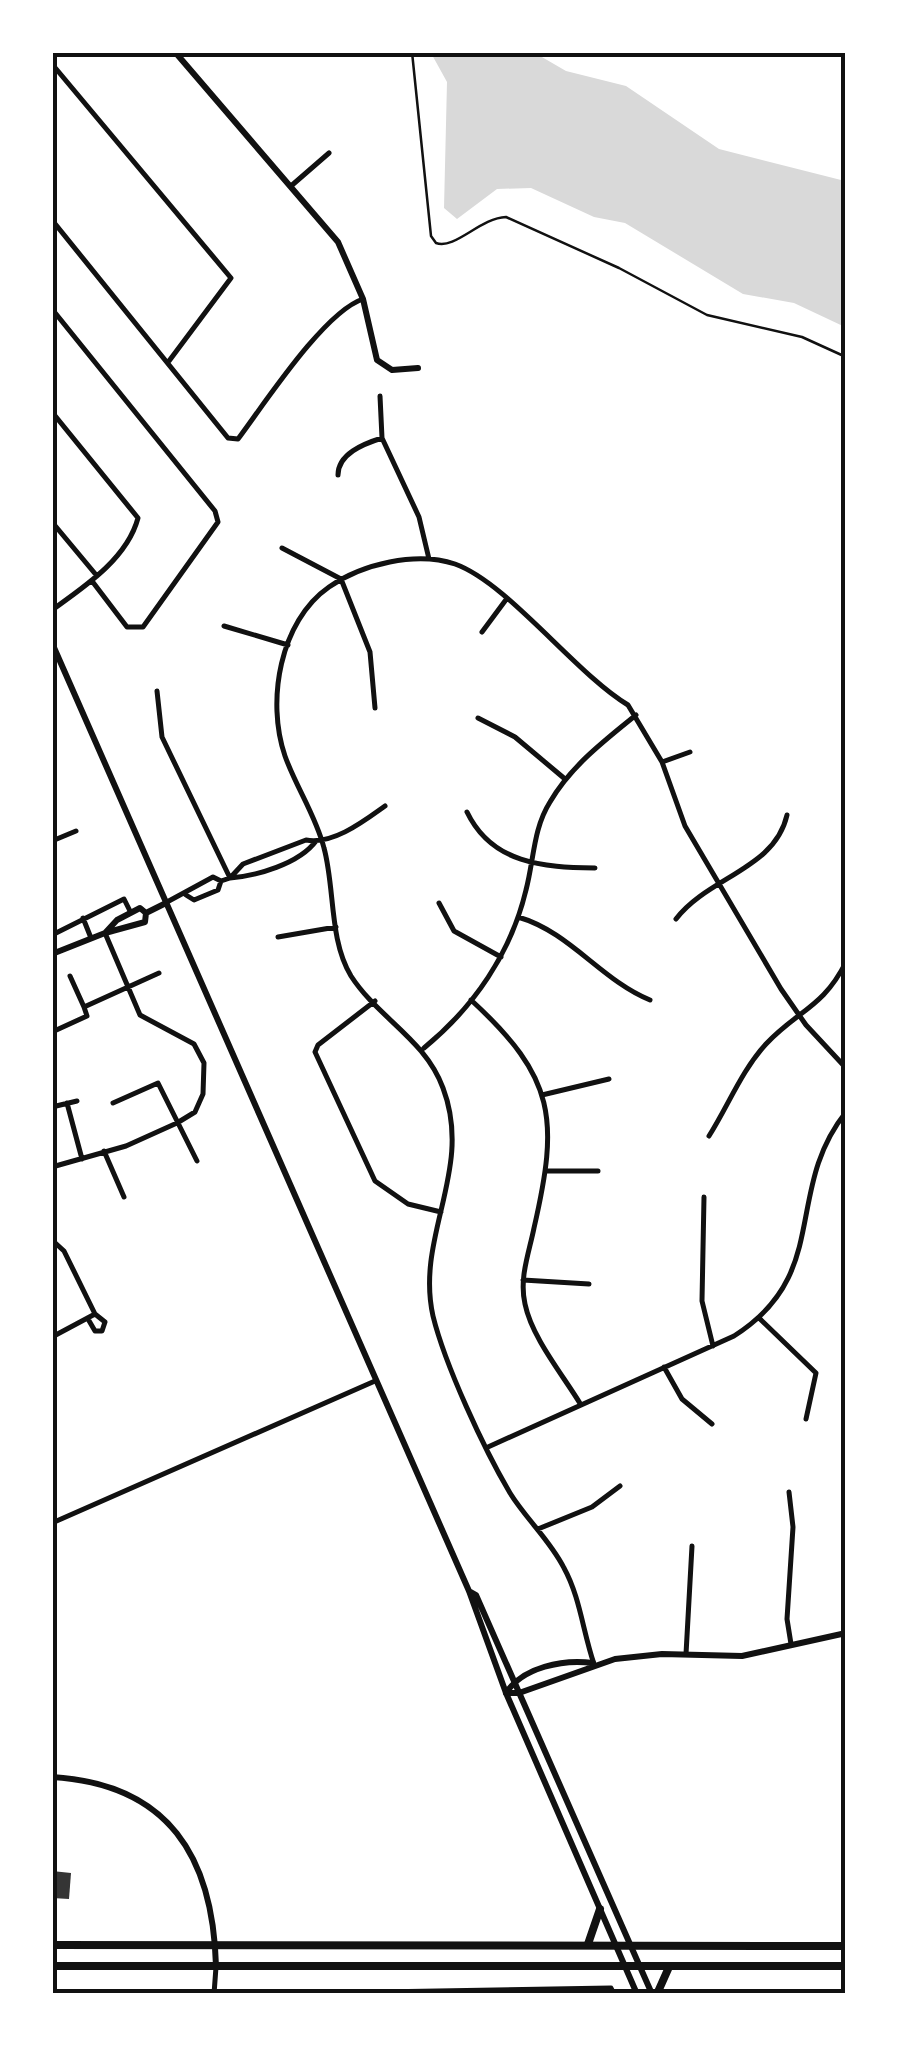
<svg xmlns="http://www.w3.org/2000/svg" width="898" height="2046" viewBox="0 0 898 2046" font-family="'Fira Sans Condensed',sans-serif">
<rect width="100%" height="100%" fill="#fff"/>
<path fill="#d9d9d9" d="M498,52l37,1 31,18 60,15 93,63 126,32v146l-51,-24 -51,-9 -118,-71 -31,-6 -63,-29 -34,1 -40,30 -13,-11 3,-126 -16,-29z"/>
<path fill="#353535" d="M52,1871l19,2 -2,26 -17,-1z"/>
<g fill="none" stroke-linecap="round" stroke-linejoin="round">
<path stroke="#111" stroke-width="2.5" d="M412,52l19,184 5,7c19,7 44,-25 70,-26l113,51 88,47 95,22 44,20"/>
<path stroke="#111" stroke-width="5" d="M52,64l179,214 -62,83
M291,186l38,-33
M52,220l176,218 10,1c27,-36 86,-127 125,-140
M52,309l163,202 3,11 -75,105h-16l-35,-46
M380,396l2,42 37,79 10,42
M52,412l86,106c-11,41 -54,69 -86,92
M338,475c0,-21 25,-31 44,-37
M52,522l45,54
M282,548l59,31 29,73 5,56
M224,626l64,19
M482,632l23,-31
M157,691l5,46 68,141 -9,3 -8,-4 -46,25
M478,718l37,19 50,42
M662,762l28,-10
M467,812c25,52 76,55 128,56
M52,841l24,-10
M316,841c-17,23 -60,35 -86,37l13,-14 63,-24c27,5 58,-19 79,-34
M186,895l8,5 24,-10 3,-9
M439,903l15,28 47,26
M518,917c52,15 83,63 132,83
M83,918l8,20
M676,919c32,-42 99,-50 111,-104
M52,935l72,-36 6,12
M278,937l58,-10
M70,976l14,31
M471,1000c85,78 88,119 63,228 -5,25 -15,50 -9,76 7,34 38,71 56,101
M375,1001l-57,44 -3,7 60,129 33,23 33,8
M52,1032l35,-16 -3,-9 75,-34
M424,1048c50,-41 87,-95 102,-158 8,-30 7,-61 24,-88 21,-36 54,-61 86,-87
M542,1095l67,-16
M67,1103l15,56
M113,1103l45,-20 39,78
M52,1107l25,-6
M709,1136c19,-30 33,-66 57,-92 32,-34 57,-36 80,-82
M104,1151l20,46
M52,1167l74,-21 51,-23 18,-11 8,-18 1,-31 -10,-19 -54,-29 -35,-82
M547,1171h51
M704,1197l-2,104 11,45
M52,1240l12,11 31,63 -43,23
M523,1280l66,4
M759,1318l57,55 -10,46
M88,1319l7,12h7l3,-9 -10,-8
M664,1367l18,32 30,25
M488,1447l246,-111c98,-62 49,-145 112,-224
M789,1492l4,35 -6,92 4,25
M52,1523l323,-142
M538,1529l54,-22 28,-21
M686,1654l6,-108
M594,1664c-11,-32 -14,-67 -30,-96 -14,-28 -38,-49 -54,-75 -26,-44 -65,-128 -77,-177 -18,-80 41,-146 10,-228 -18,-49 -65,-70 -92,-112 -22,-36 -16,-88 -27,-128 -8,-32 -28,-61 -39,-92 -19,-55 -5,-135 44,-169 33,-23 87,-36 126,-23 53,19 120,109 173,141l34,57 23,64 96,163 25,36 40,43
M214,1994l2,-27
M263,1994l348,-6 3,6"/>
<path stroke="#111" stroke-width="6" d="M175,52l163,190 25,57 14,61 15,10 26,-2
M146,913l-6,-5 -23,12 -12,13 40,-11 1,-9 20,-10
M52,954l53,-21
M506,1693h13l96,-34 47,-5 80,2 104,-23
M506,1693c17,-26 57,-34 87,-30
M52,1777c117,7 161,80 164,189"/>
<path stroke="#111" stroke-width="6" d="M52,643l417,948 37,102 131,301
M469,1591l7,4 176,399"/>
<path stroke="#111" stroke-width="8" d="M588,1944l12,-35
M52,1945l794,1
M52,1966h794
M657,1994l12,-27"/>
</g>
<rect width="898" height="2046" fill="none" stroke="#ffffff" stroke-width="110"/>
<rect x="55" y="55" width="788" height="1936" fill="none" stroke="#111" stroke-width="4"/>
</svg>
